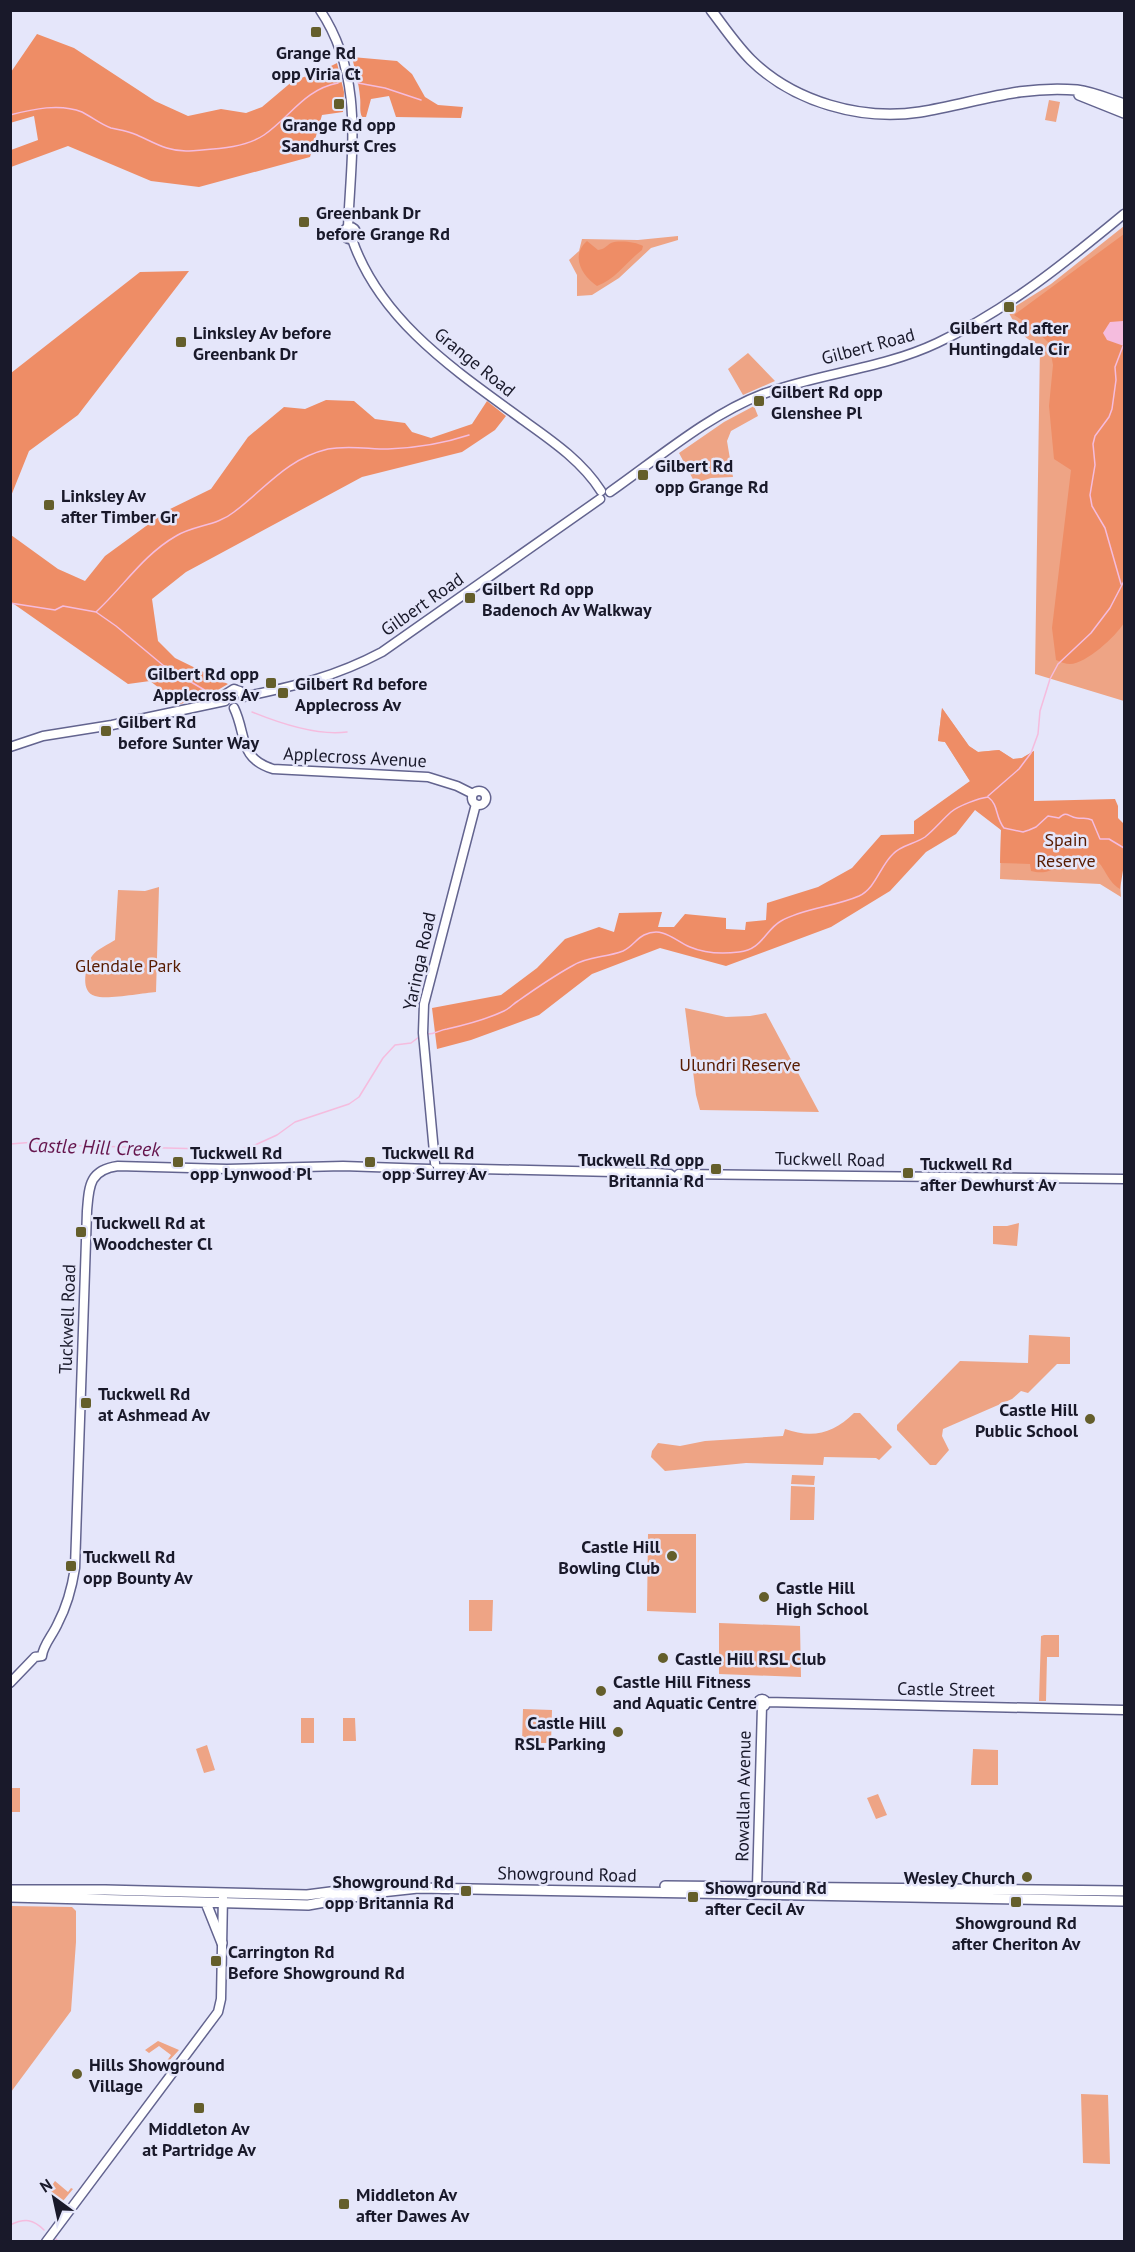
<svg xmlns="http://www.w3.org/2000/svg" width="1135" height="2252" viewBox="0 0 1135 2252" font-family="'PT Sans',sans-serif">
<rect width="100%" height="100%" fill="#e5e6fa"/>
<path fill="#eea485" d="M1049,100l11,2 -4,20 -11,-2z
M1124,226v475l-89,-27 5,-330c-16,-2 -25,-19 -32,-33l43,-27z
M678,236v4l-27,8 -32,30 -27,17 -15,1v-21l-8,-15 10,-9 3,-12 56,1z
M748,353l27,28 -32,14 -15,-26z
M754,406l4,10 -27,15 -4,10 6,36 -22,1 -16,5 -16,-30 45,-31z
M942,708l27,38 9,6 21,-2 14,9 9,-1 12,-7 -1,72 91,41 -4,14 1,19 -21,-13 -100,-5 1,-49 -56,-88 -7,-1z
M159,887l-3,105c-14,1 -49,8 -61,4 -16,-4 -9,-31 -3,-40 5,-7 17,-12 23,-16l3,-50 27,1z
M685,1008l41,9 24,-1 16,-3 53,99 -119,-2 -4,-15z
M1019,1223l-2,23 -24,-2v-18h14z
M1029,1335l41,2v27h-13l-29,29 -7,-2 -9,8 -69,30 -1,7 7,14 -13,15h-6l-33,-35v-5l63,-64 68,2z
M854,1413h6l32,34 -13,13 -3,-2 -52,-1 -1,8 -77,-2 -81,8 -14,-14 1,-6 6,-8 22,3 25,-5 78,-5 2,-7c28,10 49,4 69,-16z
M792,1475l23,1 -1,9 -23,-1z
M791,1486l24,1 -1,33h-24z
M648,1534h48v79l-49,-2z
M469,1600h24l-1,31h-23z
M719,1623l81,3 1,51 -82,-3z
M1044,1635h15v22h-12l-1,44h-7l2,-65z
M523,1709l29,1 -1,33h-29z
M301,1718h13v25h-13z
M343,1718h12l1,23h-13z
M207,1745l8,25 -11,3 -8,-24z
M973,1749l25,1v35h-27z
M11,1788h9v24h-9z
M878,1794l9,21 -11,4 -9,-21z
M11,1906l61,1 4,4v31l-5,69 -60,81z
M158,2041l21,9 -14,15h-1l7,-10 -12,-9 -10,7 -4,-3z
M1081,2094l27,1 2,69 -27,-1z
M55,2181l13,11 3,-4 2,1 -10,12 -15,-10z"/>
<path fill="#ee8d66" d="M37,34l37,14 81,53 33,15 33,-7 25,4 16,-6 32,-27 23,-7 20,-10 7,29 -1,20 -21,3 -12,42 -111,30 -48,-6 -83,-35 -57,21v-17l27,-10 -4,-24 -24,7 1,-51z
M352,57l45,4 15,13 13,23 13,8 25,2 -2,11 -65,-1 -7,-21 -18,3 -5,18h-4c-3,-6 -1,-12 -2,-20 -1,-13 -5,-27 -8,-40z
M1124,234v389c-8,13 -38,41 -54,41 -4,0 -10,-2 -14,-4l-4,-32 19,-158 -17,-11 -5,-53 4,-41 -4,-22 -17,-16 -18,-12z
M587,241l11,9c7,-1 8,-4 13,-7 8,-3 25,-1 32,3l-1,4c-16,12 -26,29 -45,36 -15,-10 -27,-30 -10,-45z
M189,271l-111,144 -49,36 -18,45v-123l129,-101z
M326,400l28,1 21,18 30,4 7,9 19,6 41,-14 15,-23 19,15 -11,14 -33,22 -100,25 -176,95 -34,27 6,42 17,17 53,26 -22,13 -26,7 -30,-23 -22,3 -117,-82v-67l47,34 27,12 20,-25 63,-46 43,-21 37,-52 36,-30 21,2z
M942,708l27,38 9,6 21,-2 14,9 9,-1 12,-7v50l81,-2 3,7v12l6,6v40l-4,25c-15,-9 -15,-26 -28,-31 -24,-10 -33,21 -61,13l-1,-7 -30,-1 1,-33 -26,-20 -19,24 -30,18 -36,39 -59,36 -105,39 -66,-18 -68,26 -53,41 -68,25 -34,9 -5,-41 69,-13 36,-27 28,-29 34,-12 15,5 5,-19 43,-1 -4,15h16l11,-13 41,4v11l19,1 1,-8 20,-2 1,-17 51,-16 34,-19 29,-33 33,-1v-13l56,-40 -25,-39 -7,-1z"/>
<path fill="#f5bcde" d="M1123,321l1,25 -17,-6 -4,-7 7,-11z"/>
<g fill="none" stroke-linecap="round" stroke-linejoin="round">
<path stroke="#f5bcde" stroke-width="1.5" d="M358,83l27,5 36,12
M10,115c23,-6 50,-12 72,-3 10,5 18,12 29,16 9,2 17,3 26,7 18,8 31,17 52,16 24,-2 54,-2 75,-16 26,-18 41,-46 74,-52
M1121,584l-16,-56 -13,-22 -2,-11 5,-30 -2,-21 2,-8 14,-19 3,-8 4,-29 -1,-13 8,-21
M10,603l45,7 8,-4 33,6 20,14 48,40 49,29
M96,612c28,-26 47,-57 80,-76 18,-11 41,-10 58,-24 32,-24 52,-53 94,-63 19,-4 41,0 60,0 28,-1 54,-5 81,-14
M252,712c27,11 67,24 95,20
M988,796l31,-27 12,-16 7,-19 2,-23 10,-32 8,-15 33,-31 19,-25 14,-27
M426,1034c8,1 13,-4 21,-5 18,-4 40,-10 57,-18 5,-2 9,-7 14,-10 17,-12 36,-25 54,-35 16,-10 33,-8 51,-15 9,-4 13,-12 21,-16 19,-9 30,5 46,12 14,6 33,7 49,5 23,-2 26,-22 42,-31 23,-13 53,-14 78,-25 17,-8 21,-30 34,-42 8,-9 22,-10 32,-17 9,-7 17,-17 26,-25 7,-6 28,-14 37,-15 11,8 7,20 16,31l19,4 6,-2 7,-3 12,-11 11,2c8,-8 9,-1 18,0 6,1 9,-1 15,2l8,19h9l15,9
M10,1144l25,-2 15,3 156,4 22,4 27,-8 22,-10 18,-13 54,-18 10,-7 24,-39 12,-13 16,-2 8,-6
M10,2225c15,-7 23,-6 34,5
M56,2239l2,3"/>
<g stroke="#63648f" stroke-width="11">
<path id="secondary" d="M320,10c45,67 31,142 28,218
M344 233a6 6 0 1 1 12 0a6 6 0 1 1-12 0Z
M352,239c28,82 104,132 171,181 28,20 59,41 78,71
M610,492c47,-33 100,-78 153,-98 57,-21 119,-25 174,-51 69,-32 129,-81 187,-129
M243,697c52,-11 92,-20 139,-45l218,-153
M225,701l1,-7 8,-5 6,2 3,6
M234,708c13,27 4,50 39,61l155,8 29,9 16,8
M10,747l33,-11 69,-11 113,-24
M472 798a7 7 0 1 1 14 0a7 7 0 1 1-14 0Z
M435,1163l-12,-130 1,-29 52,-200
M438,1168l219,5 13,1 5,4 4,-4
M679,1174l445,5
M35,1657l7,-1c1,-11 11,-21 16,-33 9,-17 14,-36 17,-55l12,-357c2,-25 2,-41 31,-45l109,3 116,-3 86,3
M10,1683l25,-26
M758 1703a4 4 0 1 1 8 0a4 4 0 1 1-8 0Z
M766,1702l358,8
M757,1887l5,-181
M46,2242l172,-230 3,-13 2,-103"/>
</g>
<g stroke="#63648f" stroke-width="12">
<path id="primary" d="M711,10c13,17 25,35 40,50 43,42 110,61 169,52 55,-9 99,-27 157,-22 16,2 32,9 47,14
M1079,95l45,18
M665,1886l459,5
M10,1890h95l202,5 86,-11
M10,1897l298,8 73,-13 37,-4 706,13
M206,1903l16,40"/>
</g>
<use href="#secondary" stroke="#fff" stroke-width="8"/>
<use href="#primary" stroke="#fff" stroke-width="9"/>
</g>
<g fill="#645e2b" stroke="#e5e6fa" stroke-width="2">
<rect x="310" y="26" width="12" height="12" rx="3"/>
<rect x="333" y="98" width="12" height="12" rx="3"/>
<rect x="298" y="216" width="12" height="12" rx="3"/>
<rect x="1003" y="301" width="12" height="12" rx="3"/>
<rect x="175" y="336" width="12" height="12" rx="3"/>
<rect x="753" y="395" width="12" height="12" rx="3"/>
<rect x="637" y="469" width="12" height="12" rx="3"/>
<rect x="43" y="499" width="12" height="12" rx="3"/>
<rect x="464" y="592" width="12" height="12" rx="3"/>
<rect x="265" y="677" width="12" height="12" rx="3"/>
<rect x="277" y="687" width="12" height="12" rx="3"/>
<rect x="100" y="725" width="12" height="12" rx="3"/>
<rect x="172" y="1156" width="12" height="12" rx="3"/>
<rect x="364" y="1156" width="12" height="12" rx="3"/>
<rect x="710" y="1163" width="12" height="12" rx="3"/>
<rect x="902" y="1167" width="12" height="12" rx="3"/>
<rect x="75" y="1226" width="12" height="12" rx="3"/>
<rect x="80" y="1397" width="12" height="12" rx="3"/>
<circle cx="1090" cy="1419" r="6"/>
<circle cx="672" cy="1556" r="6"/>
<rect x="65" y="1560" width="12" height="12" rx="3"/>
<circle cx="764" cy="1597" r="6"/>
<circle cx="663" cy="1658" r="6"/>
<circle cx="601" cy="1691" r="6"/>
<circle cx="618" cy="1732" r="6"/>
<circle cx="1027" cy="1877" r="6"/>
<rect x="460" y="1885" width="12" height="12" rx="3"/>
<rect x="687" y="1891" width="12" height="12" rx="3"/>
<rect x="1010" y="1896" width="12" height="12" rx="3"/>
<rect x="210" y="1955" width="12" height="12" rx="3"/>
<circle cx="77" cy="2074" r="6"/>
<rect x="193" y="2102" width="12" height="12" rx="3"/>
<rect x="338" y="2198" width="12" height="12" rx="3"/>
</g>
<g text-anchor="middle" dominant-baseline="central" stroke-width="5" stroke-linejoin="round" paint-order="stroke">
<g font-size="18" font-weight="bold" fill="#19192a" stroke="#e5e6fa" text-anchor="start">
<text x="316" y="52" text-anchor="middle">Grange Rd<tspan x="316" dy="21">opp Viria Ct</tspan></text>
<text x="339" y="124" text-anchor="middle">Grange Rd opp<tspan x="339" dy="21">Sandhurst Cres</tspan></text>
<text x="316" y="212">Greenbank Dr<tspan x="316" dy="21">before Grange Rd</tspan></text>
<text x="1009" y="327" text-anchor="middle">Gilbert Rd after<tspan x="1009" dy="21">Huntingdale Cir</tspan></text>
<text x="193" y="332">Linksley Av before<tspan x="193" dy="21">Greenbank Dr</tspan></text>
<text x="771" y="391">Gilbert Rd opp<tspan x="771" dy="21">Glenshee Pl</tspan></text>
<text x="655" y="465">Gilbert Rd<tspan x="655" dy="21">opp Grange Rd</tspan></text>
<text x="61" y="495">Linksley Av<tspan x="61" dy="21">after Timber Gr</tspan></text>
<text x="482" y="588">Gilbert Rd opp<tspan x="482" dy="21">Badenoch Av Walkway</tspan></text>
<text x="259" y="673" text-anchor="end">Gilbert Rd opp<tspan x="259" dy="21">Applecross Av</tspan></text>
<text x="295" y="683">Gilbert Rd before<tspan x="295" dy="21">Applecross Av</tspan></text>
<text x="118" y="721">Gilbert Rd<tspan x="118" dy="21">before Sunter Way</tspan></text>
<text x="190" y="1152">Tuckwell Rd<tspan x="190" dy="21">opp Lynwood Pl</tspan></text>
<text x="382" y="1152">Tuckwell Rd<tspan x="382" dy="21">opp Surrey Av</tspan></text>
<text x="704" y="1159" text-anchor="end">Tuckwell Rd opp<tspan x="704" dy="21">Britannia Rd</tspan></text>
<text x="920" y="1163">Tuckwell Rd<tspan x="920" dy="21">after Dewhurst Av</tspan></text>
<text x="93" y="1222">Tuckwell Rd at<tspan x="93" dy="21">Woodchester Cl</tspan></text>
<text x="98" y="1393">Tuckwell Rd<tspan x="98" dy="21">at Ashmead Av</tspan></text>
<text x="1078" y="1409" text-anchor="end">Castle Hill<tspan x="1078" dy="21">Public School</tspan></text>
<text x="660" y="1546" text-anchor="end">Castle Hill<tspan x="660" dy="21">Bowling Club</tspan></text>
<text x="83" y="1556">Tuckwell Rd<tspan x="83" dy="21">opp Bounty Av</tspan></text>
<text x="776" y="1587">Castle Hill<tspan x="776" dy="21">High School</tspan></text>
<text x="675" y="1658">Castle Hill RSL Club</text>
<text x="613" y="1681">Castle Hill Fitness<tspan x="613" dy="21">and Aquatic Centre</tspan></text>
<text x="606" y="1722" text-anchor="end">Castle Hill<tspan x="606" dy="21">RSL Parking</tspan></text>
<text x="1015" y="1877" text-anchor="end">Wesley Church</text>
<text x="454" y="1881" text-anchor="end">Showground Rd<tspan x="454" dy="21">opp Britannia Rd</tspan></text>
<text x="705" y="1887">Showground Rd<tspan x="705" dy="21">after Cecil Av</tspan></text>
<text x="1016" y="1922" text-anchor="middle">Showground Rd<tspan x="1016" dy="21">after Cheriton Av</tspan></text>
<text x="228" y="1951">Carrington Rd<tspan x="228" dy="21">Before Showground Rd</tspan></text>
<text x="89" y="2064">Hills Showground<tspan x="89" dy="21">Village</tspan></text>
<text x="199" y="2128" text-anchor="middle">Middleton Av<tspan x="199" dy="21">at Partridge Av</tspan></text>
<text x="356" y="2194">Middleton Av<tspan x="356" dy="21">after Dawes Av</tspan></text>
</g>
<g font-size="18" fill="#19192a" stroke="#e5e6fa">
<text transform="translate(868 346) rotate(-15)">Gilbert Road</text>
<text transform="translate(475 362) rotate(39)">Grange Road</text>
<text transform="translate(422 604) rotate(-35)">Gilbert Road</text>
<text transform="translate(355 757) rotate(3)">Applecross Avenue</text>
<text transform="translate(419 961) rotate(-78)">Yaringa Road</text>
<text transform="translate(830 1159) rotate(1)">Tuckwell Road</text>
<text transform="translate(67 1319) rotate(-88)">Tuckwell Road</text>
<text transform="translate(946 1689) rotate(1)">Castle Street</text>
<text transform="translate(743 1796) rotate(-89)">Rowallan Avenue</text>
<text transform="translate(567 1874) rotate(1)">Showground Road</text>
</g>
<g font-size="18" fill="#571b00" stroke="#e5e6fa">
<text x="1066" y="839">Spain<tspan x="1066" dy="21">Reserve</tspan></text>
<text x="128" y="965">Glendale Park</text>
<text x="740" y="1064">Ulundri Reserve</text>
</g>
<g font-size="20" font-style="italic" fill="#65154d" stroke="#e5e6fa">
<text transform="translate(94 1147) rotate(2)">Castle Hill Creek</text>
</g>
</g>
<rect width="1135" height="2252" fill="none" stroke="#19192a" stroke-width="24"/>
<g transform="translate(54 2198) rotate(327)" stroke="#e5e6fa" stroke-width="4.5" paint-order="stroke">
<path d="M0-4.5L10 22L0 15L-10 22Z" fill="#19192a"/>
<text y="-9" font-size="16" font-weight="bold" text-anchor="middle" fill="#19192a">N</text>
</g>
</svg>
